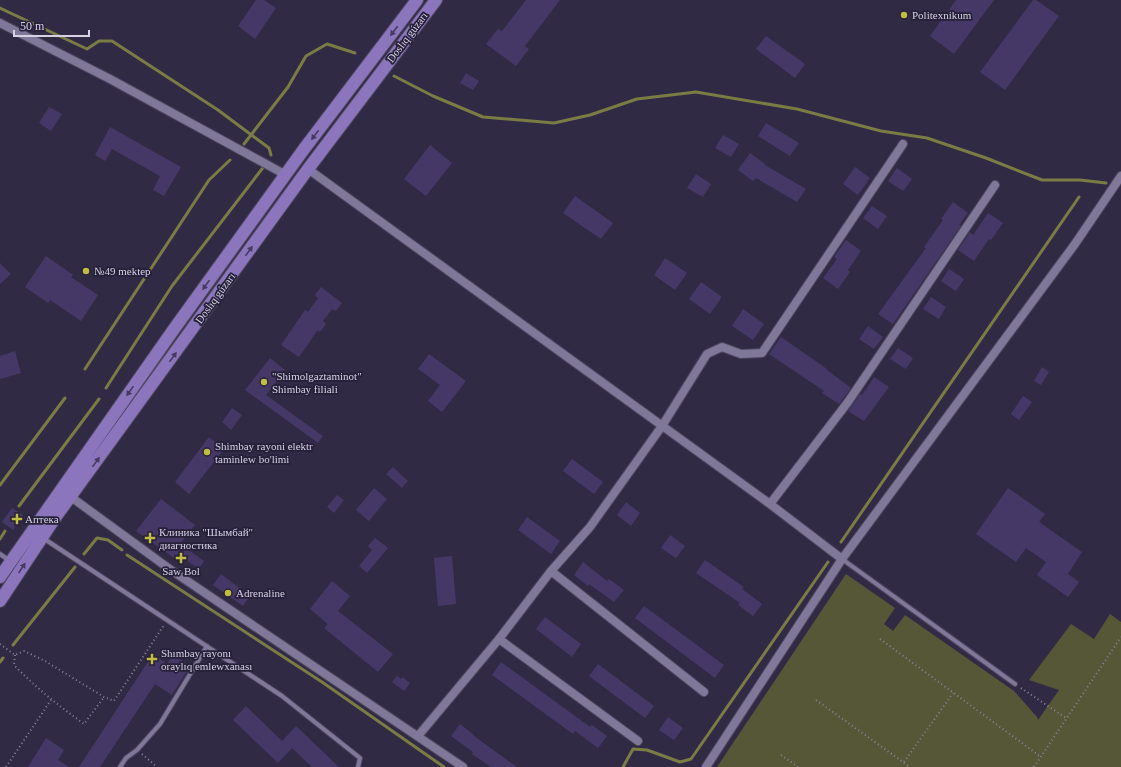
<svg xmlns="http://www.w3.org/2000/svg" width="1121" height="767" viewBox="0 0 1121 767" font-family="'Times New Roman',serif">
<rect width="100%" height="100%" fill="#312a45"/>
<path fill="#565736" d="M846,574l49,34 -11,16 9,7 12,-16 109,76 23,26 1,3 21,-30 -30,-10 42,-56 23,15 16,-25 11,8v145h-404z"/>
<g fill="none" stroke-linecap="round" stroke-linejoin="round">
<path stroke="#7b7b44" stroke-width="3" d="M0,8l87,41 12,-8h13l106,69 51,38 2,7
M394,76l39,20 50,21 71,6 36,-8 47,-16 59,-7 101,17 84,22 46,7 59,20 56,22h38l26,3
M244,144l44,-57 18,-31 21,-12 28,9
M85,369l124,-189 21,-20
M106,388l66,-102 93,-121
M0,485l65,-87
M19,506l80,-107
M0,539l5,-8
M841,542l238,-345
M84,554l13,-16 11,2 14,10
M127,555l195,127 122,85
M13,645l62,-78
M0,662l3,-4
M623,767l10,-18 14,1 33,12 11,-3 137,-197"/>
</g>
<path fill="#463866" d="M256,0h8l12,8 -21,31 -17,-13z
M526,0h34l-35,46 4,3 -13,17 -30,-22 12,-15 4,2z
M956,0h38l-40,54 -24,-18z
M1033,0h3l23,16 -54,74 -25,-18z
M766,36l39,28 -10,14 -39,-29z
M466,73l13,8 -6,9 -13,-7z
M49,107l13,7 -11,17 -12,-8z
M766,123l33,20 -9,13 -32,-20z
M110,127l71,40 -17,29 -11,-6 7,-14 -48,-27 -7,12 -10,-6z
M723,135l16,9 -8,13 -16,-9z
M430,145l22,18 -26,33 -22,-17z
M750,153l15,11v1l41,24 -9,13 -41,-24 -3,3 -15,-11z
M855,167l15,11 -12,17 -15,-11z
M897,168l15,11 -9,12 -15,-10z
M696,174l15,10 -8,13 -16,-9z
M575,196l38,27 -12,16 -38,-26z
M953,202l15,11 -9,12 2,1 -68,98 -15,-10 48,-66 -2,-1 19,-27 -2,-1z
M872,206l15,10 -9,13 -15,-11z
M988,213l15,10 -12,17 -2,-1 -15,22 -16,-11 12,-18 3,3z
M846,240l15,11 -13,19 2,2 -12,17 -15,-11 14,-19 -3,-2z
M46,256l27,19 -2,2 27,18 -17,26 -31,-21 -2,3 -23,-16z
M665,258l22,15 -12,17 -21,-15z
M0,263l11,11 -11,10z
M949,269l15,10 -8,12 -15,-10z
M701,282l21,15 -12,17 -21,-15z
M321,287l21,16 -6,8 -4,-2 -9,12 3,3 -6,8 -2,-2 -19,27 -18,-12 24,-35 3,2 10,-14 -3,-3z
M931,297l15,10 -7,12 -16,-10z
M743,309l21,15 -11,16 -21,-14z
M868,326l15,11 -9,12 -15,-10z
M781,337l46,32v1l24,18 -12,16 -17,-11 2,-2 -55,-37z
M898,348l15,10 -7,11 -16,-10z
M15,351l6,22 -21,6v-23z
M429,354l37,27 -24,31 -14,-11 12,-16 -22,-16z
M270,358l15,12 -19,25 57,41 -5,7 -73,-53z
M1042,367l7,5 -8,13 -7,-4z
M874,377l15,10 -25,34 -16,-10 12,-17 2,1z
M1023,396l9,6 -13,18 -8,-6z
M232,408l10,7 -11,15 -9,-8z
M209,437l15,12 -35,45 -14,-12z
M572,459l31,23 -9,12 -31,-23z
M393,467l15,14 -6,7 -16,-14z
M374,488l13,11 -18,22 -13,-11z
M1008,488l37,26 -6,8 43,30 -14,22 11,8 -11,15 -31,-22 9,-13 -20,-14 -10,14 -40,-28z
M337,495l7,5 -10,13 -7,-6z
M161,499l34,26 -14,18 3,2 -1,1 21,15 -5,8 -22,-15 -3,4 -38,-27z
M626,502l14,11 -9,13 -14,-11z
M12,508l11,7 -10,15 -11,-8z
M527,517l33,24 -9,13 -33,-24z
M670,535l15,11 -9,12 -15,-10z
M375,538l13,10 -21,25 -8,-7 13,-16 -4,-4z
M452,556l4,48 -18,2 -4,-48z
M705,560l39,27 -2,2 20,15 -9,12 -15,-11 2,-2 -44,-30z
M583,562l24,19 2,-2 15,11 -10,12 -25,-18 -1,2 -14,-11z
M221,574l29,22 -7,10 -30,-21z
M332,581l18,15 -12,15 55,43 -15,18 -54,-44 4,-4 -18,-15z
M644,606l80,59 -9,13 -80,-60z
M545,617l36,27 -9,13 -36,-28z
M153,654l14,10 6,-9 17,11 -18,29 -17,-11 -55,83h-21z
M501,662l89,65 2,-2 15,11 -9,12 -23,-17 -2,3 -81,-59z
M598,664l56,42 -9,12 -56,-42z
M397,676l4,3 1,-2 8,6 -6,8 -12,-9z
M246,706l36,35 14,-15 43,41h-27l-20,-19 -14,15 -45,-43z
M668,717l15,11 -9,12 -15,-10z
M460,724l14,11v1l43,31h-26l-19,-13 1,-2 -22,-16z
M46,738l18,12 -6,10 11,7h-41z"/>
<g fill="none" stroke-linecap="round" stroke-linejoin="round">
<g stroke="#4e475f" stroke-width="6">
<path id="service" d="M43,538l239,158 78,62 -2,9
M0,554l10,7
M842,559l173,125
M120,767l6,-9 11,-8 23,-26 47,-78"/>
</g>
<g stroke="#4e475f" stroke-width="10">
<path id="minor" d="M0,23l110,56 176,96
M308,169l462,335 72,55
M71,497l100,73 292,197
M770,504l78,-102 147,-217
M551,571l153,121
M499,639l139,102
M418,736l81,-97 52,-68 39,-44 72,-101 45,-72 15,-7 19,7 21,-1 141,-209
M706,767l136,-208 233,-315 46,-68"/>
</g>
<g stroke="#4e475f" stroke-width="14">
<path id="primary" d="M0,577l174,-248 130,-180 113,-149
M0,601l57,-86 251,-346 128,-169"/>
</g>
<path stroke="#898399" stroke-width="2" stroke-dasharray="1 3" stroke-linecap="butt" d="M880,639l161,118
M0,644l15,11 9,-4 21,10 59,36 10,4 50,-76
M15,655l-1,10c23,24 44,40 70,59l20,-27
M1021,688l45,30
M816,700l94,67
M142,754l15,13
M781,755l17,12
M904,762l49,-69
M6,767l45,-67
M1034,767l87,-130"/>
<use href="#service" stroke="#807898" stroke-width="4"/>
<use href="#minor" stroke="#807898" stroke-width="8"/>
<use href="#primary" stroke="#8b76bd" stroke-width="12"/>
</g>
<defs><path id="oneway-solid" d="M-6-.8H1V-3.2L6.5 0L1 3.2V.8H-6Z"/></defs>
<g fill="#453a61">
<use href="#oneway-solid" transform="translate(394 31) rotate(127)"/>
<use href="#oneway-solid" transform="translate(315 135) rotate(127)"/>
<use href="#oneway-solid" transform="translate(249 251) rotate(-54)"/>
<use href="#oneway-solid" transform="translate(206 285) rotate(126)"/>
<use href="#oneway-solid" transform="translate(173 357) rotate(-54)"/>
<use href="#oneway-solid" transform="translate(130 391) rotate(125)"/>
<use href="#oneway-solid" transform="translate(96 462) rotate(-54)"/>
<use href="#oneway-solid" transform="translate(22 568) rotate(-56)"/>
</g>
<g fill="#bfbe41" stroke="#27203a" stroke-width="1.5">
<circle cx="904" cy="15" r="4"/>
<circle cx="86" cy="271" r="4"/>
<circle cx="264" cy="382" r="4"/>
<circle cx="207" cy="452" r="4"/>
<path d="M15 513h4v4h4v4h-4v4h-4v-4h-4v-4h4z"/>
<path d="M148 532h4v4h4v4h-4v4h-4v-4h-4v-4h4z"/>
<path d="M179 552h4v4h4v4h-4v4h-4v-4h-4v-4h4z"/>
<circle cx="228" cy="593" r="4"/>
<path d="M150 653h4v4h4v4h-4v4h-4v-4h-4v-4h4z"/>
</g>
<g text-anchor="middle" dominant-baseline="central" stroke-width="3.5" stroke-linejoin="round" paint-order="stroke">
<g font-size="11" fill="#d6d2e4" stroke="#27203a" text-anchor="start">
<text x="912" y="15">Politexnikum</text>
<text x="94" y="271">№49 mektep</text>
<text x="272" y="376">"Shimolgaztaminot"<tspan x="272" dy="13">Shimbay filiali</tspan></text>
<text x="215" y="446">Shimbay rayoni elektr<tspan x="215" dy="13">taminlew bo'limi</tspan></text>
<text x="25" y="519">Аптека</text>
<text x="159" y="532">Клиника "Шымбай"<tspan x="159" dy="13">диагностика</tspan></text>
<text x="181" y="571" text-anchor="middle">Saw Bol</text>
<text x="236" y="593">Adrenaline</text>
<text x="161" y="653">Shımbay rayonı<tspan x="161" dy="13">oraylıq emlewxanası</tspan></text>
</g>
<g font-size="11" fill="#d6d2e4" stroke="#27203a">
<text transform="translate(407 37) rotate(-53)">Doslıq gúzarı</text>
<text transform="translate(215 298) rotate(-54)">Doslıq gúzarı</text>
</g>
</g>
<path d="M14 30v6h75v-6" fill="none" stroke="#d6d2e4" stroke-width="2"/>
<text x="20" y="30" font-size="12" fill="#d6d2e4" stroke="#27203a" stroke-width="3" paint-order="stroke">50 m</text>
</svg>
